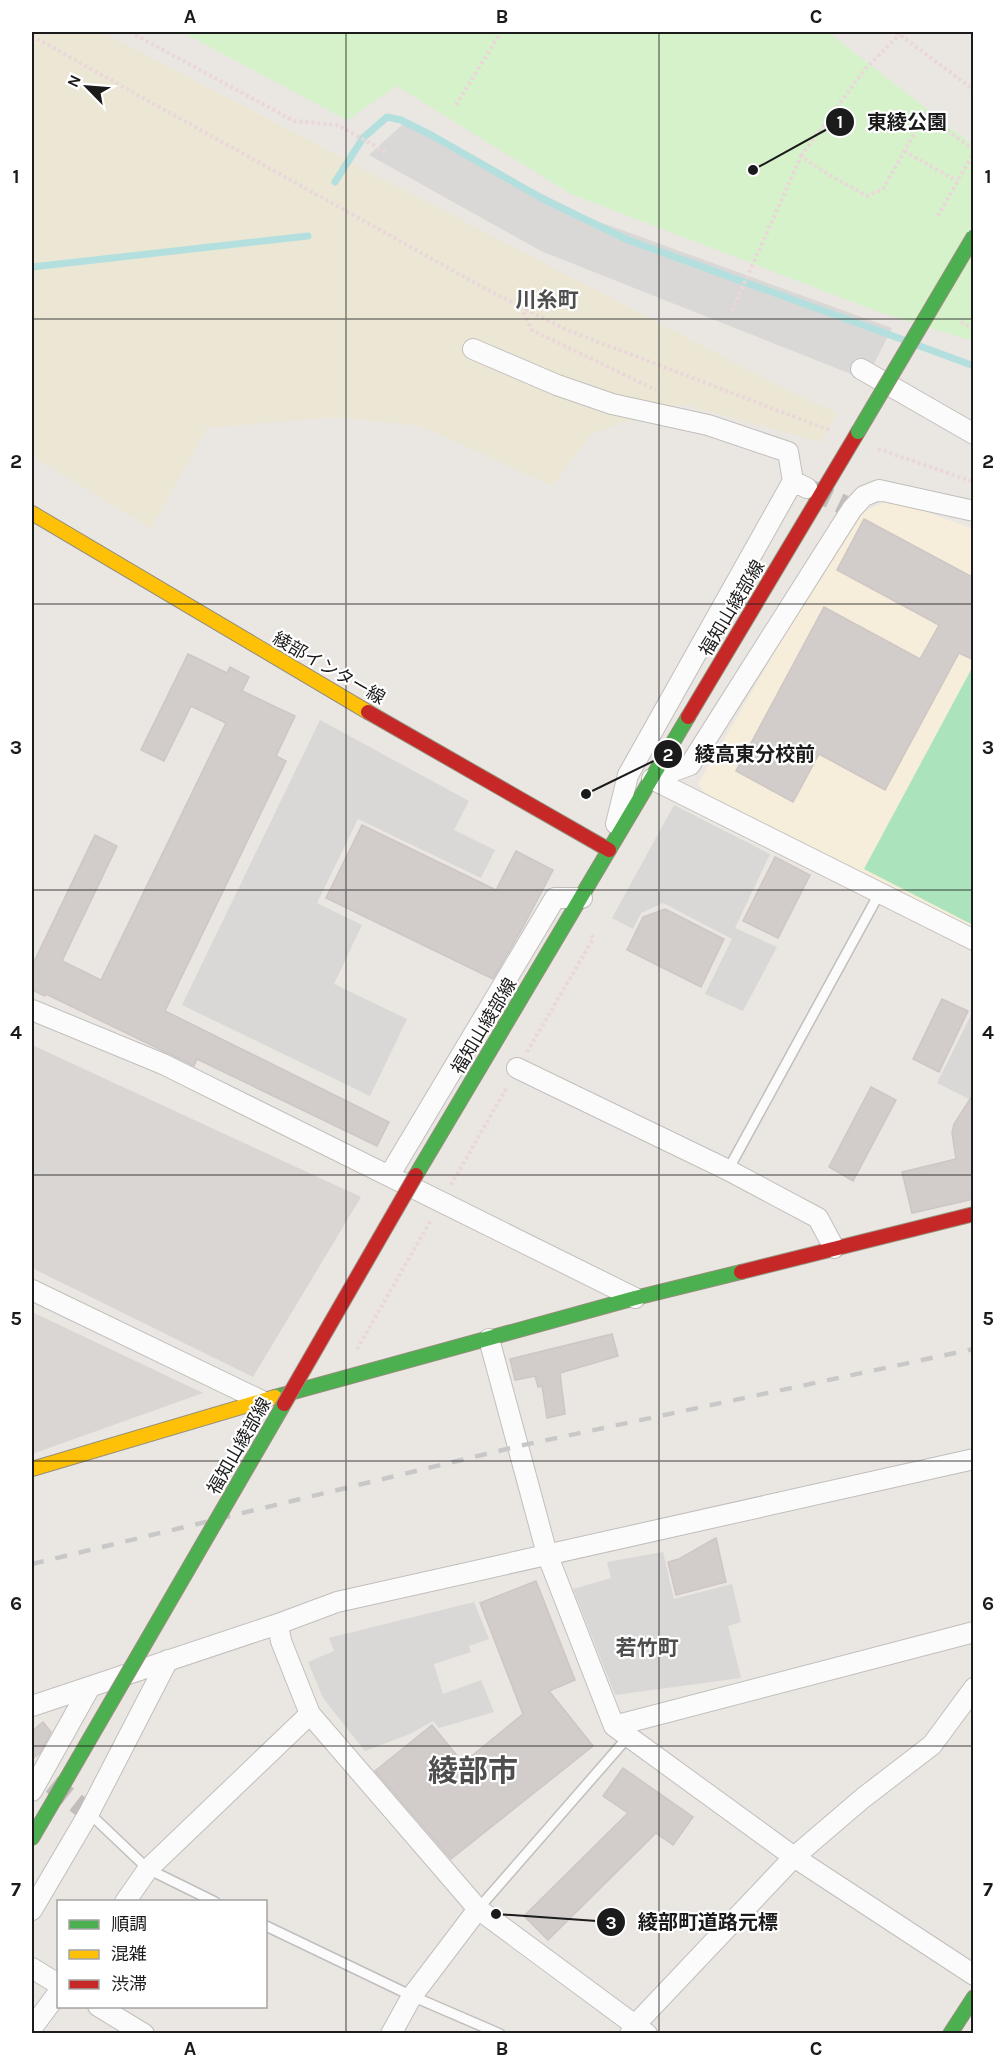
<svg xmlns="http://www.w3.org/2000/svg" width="1005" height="2065" viewBox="0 0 1005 2065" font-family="Karla,'Noto Sans JP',sans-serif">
<rect width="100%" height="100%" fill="#eae6e2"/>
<path fill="#d9d6d4" d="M32,1045l329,152 -108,180 -221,-109z
M32,1312l171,81 -171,61z"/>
<path fill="#f6eedb" d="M885,502l18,1 70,26v404l-265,-136 -10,-13 119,-204 44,-67z"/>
<path fill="#ece7d4" d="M32,32h70l691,361 45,20 -17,29 -139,-38 -90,29 -39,53 -133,-60 -81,-9 -132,11 -56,100 -119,-72z"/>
<path fill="#d5f2ca" d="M182,32h646l145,113v196l-94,-29 -308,-118 -174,-108 -50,34z"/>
<path fill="#abe4bc" d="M972,668l2,1 -1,256 -109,-56z"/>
<path fill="#dad8d6" d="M403,124l191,96 298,108 -26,52 -325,-129 -172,-96z
M320,720l149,81 -15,29 41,20 -14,28 -123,-59 -41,84 45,22 -28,59 73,35 -37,77 -188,-91z
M674,805l96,49 -35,74 42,19 -34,64 -38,-17 27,-55 -69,-36 -22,10 -8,16 -21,-11z
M973,1011v90l-36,-18z
M663,1552l11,47 58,-15 9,38 -13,4 13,52 -126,17 -42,-106 38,-11 -4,-16z
M474,1602l15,37 -20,7 2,6 -37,12 9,30 38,-14 13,32 -55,16 -6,-7 -23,13 -45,17 -42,-53 -15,-36 26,-11 -5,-13z"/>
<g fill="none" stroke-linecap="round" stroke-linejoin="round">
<path stroke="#b3e0de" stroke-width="7" d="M335,182l28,-44 24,-21 14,3 32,16 110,63 85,41 276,100
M32,267l276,-31
M917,345l57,21"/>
</g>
<path fill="#d2cdcb" stroke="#cdc6c4" stroke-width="1.5" d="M864,519l110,59v82l-15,-7 -74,137 -66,-36 -26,48 -57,-31 88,-164 96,52 19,-34 -102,-55z
M188,654l39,19 3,-6 19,10 -7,14 53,25 -19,40 10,5 -121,250 224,111 -12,24 -180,-87 -3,7 -148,-72 -1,2 -13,-6v-24l63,-131 22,11 -55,115 39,19 125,-257 -35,-17 -27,55 -23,-11z
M362,825l134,65 20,-39 37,19 -30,57 -30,52 -167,-81z
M775,857l35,18 -32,63 -35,-17z
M665,909l59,30 -23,48 -74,-37 16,-33z
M942,999l26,12 -29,61 -26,-13z
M871,1087l25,13 -43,81 -24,-14z
M974,1093v106l-62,14 -10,-41 54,-13 -4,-26 2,-9z
M612,1334l6,22 -58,17 5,41 -18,4 -5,-32 -4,1 -3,-11 -20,4 -5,-21z
M716,1538l10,44 -50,13 -8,-33 11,-3z
M536,1581l39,99 -26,11 44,55 -142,113 -76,-88 57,-46 31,38 60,-49 -43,-111z
M43,1722l8,10 -11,21 -8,6v-28z
M623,1768l70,49 -20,28 -17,-12 -108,107 -24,-24 104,-103 -25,-17z"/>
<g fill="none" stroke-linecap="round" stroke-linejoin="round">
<path stroke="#c1bdba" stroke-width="20" stroke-dasharray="20 10" stroke-linecap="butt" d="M812,490l32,15
M52,1784l37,29"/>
<g stroke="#c1bfbd" stroke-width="12">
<path id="lane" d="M728,1170l151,-276
M89,1813l59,56 67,33
M478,1909l150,-172
M266,1926l146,70 88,38"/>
</g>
<g stroke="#c1bfbd" stroke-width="22">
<path id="street" d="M473,349l84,36 55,19 96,21 80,27 5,29
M861,369l113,65
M652,779l38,-14 162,-256 12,-13 15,-6 95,21
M652,779l322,161
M616,824l12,-49 165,-294 14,7
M32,1010l131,54 472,234
M517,1068l211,102 90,48 16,30
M389,1176l166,-278h27
M32,1290l230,111
M489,1339l58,215 67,172 180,131 180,118
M278,1624l3,17 29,73 168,195 169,125
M32,1706l246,-82 59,-22 637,-143
M614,1726l360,-94
M32,1791l58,-104
M125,1902l23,-33 162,-155
M32,1910l57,-97 79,-153
M32,1968l26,16
M98,2006l46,28
M32,2028l26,-35
M391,2034l21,-38 66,-87
M630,2034l5,-9 159,-168 69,-59 69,-53 42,-57"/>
</g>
<g stroke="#948f7a" stroke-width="16">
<path id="fast" d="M416,1175l272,-458
M275,1397l360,-99 106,-26
M32,1838l35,-60
M950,2034l24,-37"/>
</g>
<g stroke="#948f7a" stroke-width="16">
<path id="slow" d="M32,513l336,199
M32,1469l243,-72"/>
</g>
<g stroke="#948f7a" stroke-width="16">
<path id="jam" d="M368,712l241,138
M688,717l170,-285
M741,1272l233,-58"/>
</g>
<path stroke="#ead7d9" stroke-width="4" stroke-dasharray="3 3" stroke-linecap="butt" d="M130,32l164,89 43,4 51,28
M896,32l78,58
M32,36l454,253 81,41 262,100
M456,105l45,-73
M904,151l53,30
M801,156l64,-87 35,-35
M938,216l36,-64
M521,307l11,23 124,60
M732,311l69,-155 15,11 51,29 16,-7 42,-75 49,36
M961,322l13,7
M878,449l96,33
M527,1052l66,-113 -2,-6
M451,1185l56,-98
M357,1349l74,-129"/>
<use href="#lane" stroke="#fcfbfb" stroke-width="9"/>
<use href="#street" stroke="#fcfbfb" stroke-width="20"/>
<use href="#fast" stroke="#4caf50" stroke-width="14"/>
<use href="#slow" stroke="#ffc107" stroke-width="14"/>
<use href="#jam" stroke="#c62828" stroke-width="14"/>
<path stroke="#c9c8c8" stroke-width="4.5" stroke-dasharray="12 12" stroke-linecap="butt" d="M32,1564l487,-118 455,-97"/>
<g stroke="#9f8d80" stroke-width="16" stroke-linecap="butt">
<path id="fast-bridge" d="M858,432l116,-196
M67,1778l217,-374"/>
</g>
<g stroke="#9f8d80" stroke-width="16" stroke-linecap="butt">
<path id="jam-bridge" d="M284,1404l132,-229"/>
</g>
<use href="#fast-bridge" stroke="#4caf50" stroke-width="14"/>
<use href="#jam-bridge" stroke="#c62828" stroke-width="14"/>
</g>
<path fill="none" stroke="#1b1b1b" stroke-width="1.5" stroke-opacity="0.55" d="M346,32v2002M659,32v2002M32,319h942M32,604h942M32,890h942M32,1175h942M32,1461h942M32,1746h942"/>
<g text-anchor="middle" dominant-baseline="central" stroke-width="4.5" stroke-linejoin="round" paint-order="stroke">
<g font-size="18" fill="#1b1b1b" stroke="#fff">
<text transform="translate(732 608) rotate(-59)">福知山綾部線</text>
<text transform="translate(329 668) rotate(30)">綾部インター線</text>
<text transform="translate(484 1026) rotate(-59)">福知山綾部線</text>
<text transform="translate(239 1446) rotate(-60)">福知山綾部線</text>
</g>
<g font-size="21" font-weight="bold" fill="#4e4e4e" stroke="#fff">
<text x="547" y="300">川糸町</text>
<text x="647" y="1648">若竹町</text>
</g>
<g font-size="30" font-weight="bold" fill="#4e4e4e" stroke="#fff">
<text x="473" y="1771">綾部市</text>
</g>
</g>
<path fill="none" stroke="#1b1b1b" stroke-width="2" d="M753 170L840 122M586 794L668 754M496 1914L611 1922"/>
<g fill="#1b1b1b" stroke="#fff" stroke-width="2">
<circle cx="753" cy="170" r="6"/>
<circle cx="586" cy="794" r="6"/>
<circle cx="496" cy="1914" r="6"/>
<circle cx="840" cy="122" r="15"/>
<circle cx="668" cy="754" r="15"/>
<circle cx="611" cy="1922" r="15"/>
</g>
<g font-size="18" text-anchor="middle" font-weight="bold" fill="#fff">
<text x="840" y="128">1</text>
<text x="668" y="761">2</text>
<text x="611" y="1929">3</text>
</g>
<g font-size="20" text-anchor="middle" font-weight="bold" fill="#1b1b1b" stroke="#fff" stroke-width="4.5" stroke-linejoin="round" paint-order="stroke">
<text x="907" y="129">東綾公園</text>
<text x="755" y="761">綾高東分校前</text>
<text x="708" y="1929">綾部町道路元標</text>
</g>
<rect width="1005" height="2065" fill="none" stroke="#ffffff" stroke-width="66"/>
<rect x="57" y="1900" width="210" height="108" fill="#ffffff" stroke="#a4a4a4" stroke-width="1.5"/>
<rect x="69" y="1920" width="30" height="9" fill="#4caf50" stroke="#a4a4a4" stroke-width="1.5"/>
<text x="111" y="1930" font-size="18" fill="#1b1b1b">順調</text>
<rect x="69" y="1950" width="30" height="9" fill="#ffc107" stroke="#a4a4a4" stroke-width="1.5"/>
<text x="111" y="1960" font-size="18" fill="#1b1b1b">混雑</text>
<rect x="69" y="1980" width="30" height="9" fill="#c62828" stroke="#a4a4a4" stroke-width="1.5"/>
<text x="111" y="1990" font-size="18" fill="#1b1b1b">渋滞</text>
<g transform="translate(87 87) rotate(295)" stroke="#ffffff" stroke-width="4.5" paint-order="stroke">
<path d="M0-4.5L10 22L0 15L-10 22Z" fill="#1b1b1b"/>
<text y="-9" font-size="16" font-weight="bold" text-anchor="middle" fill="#1b1b1b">N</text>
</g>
<rect x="33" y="33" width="939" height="1999" fill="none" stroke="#1b1b1b" stroke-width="2"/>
<g font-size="20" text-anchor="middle" font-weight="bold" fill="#1b1b1b">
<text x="190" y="23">A</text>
<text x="502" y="23">B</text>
<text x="816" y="23">C</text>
<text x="16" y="183">1</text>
<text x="988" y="183">1</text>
<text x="16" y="468">2</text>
<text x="988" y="468">2</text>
<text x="16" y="754">3</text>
<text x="988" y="754">3</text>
<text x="16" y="1039">4</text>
<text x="988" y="1039">4</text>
<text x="16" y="1325">5</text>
<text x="988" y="1325">5</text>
<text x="16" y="1610">6</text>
<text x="988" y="1610">6</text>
<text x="16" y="1896">7</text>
<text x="988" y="1896">7</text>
<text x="190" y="2055">A</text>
<text x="502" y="2055">B</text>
<text x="816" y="2055">C</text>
</g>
</svg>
